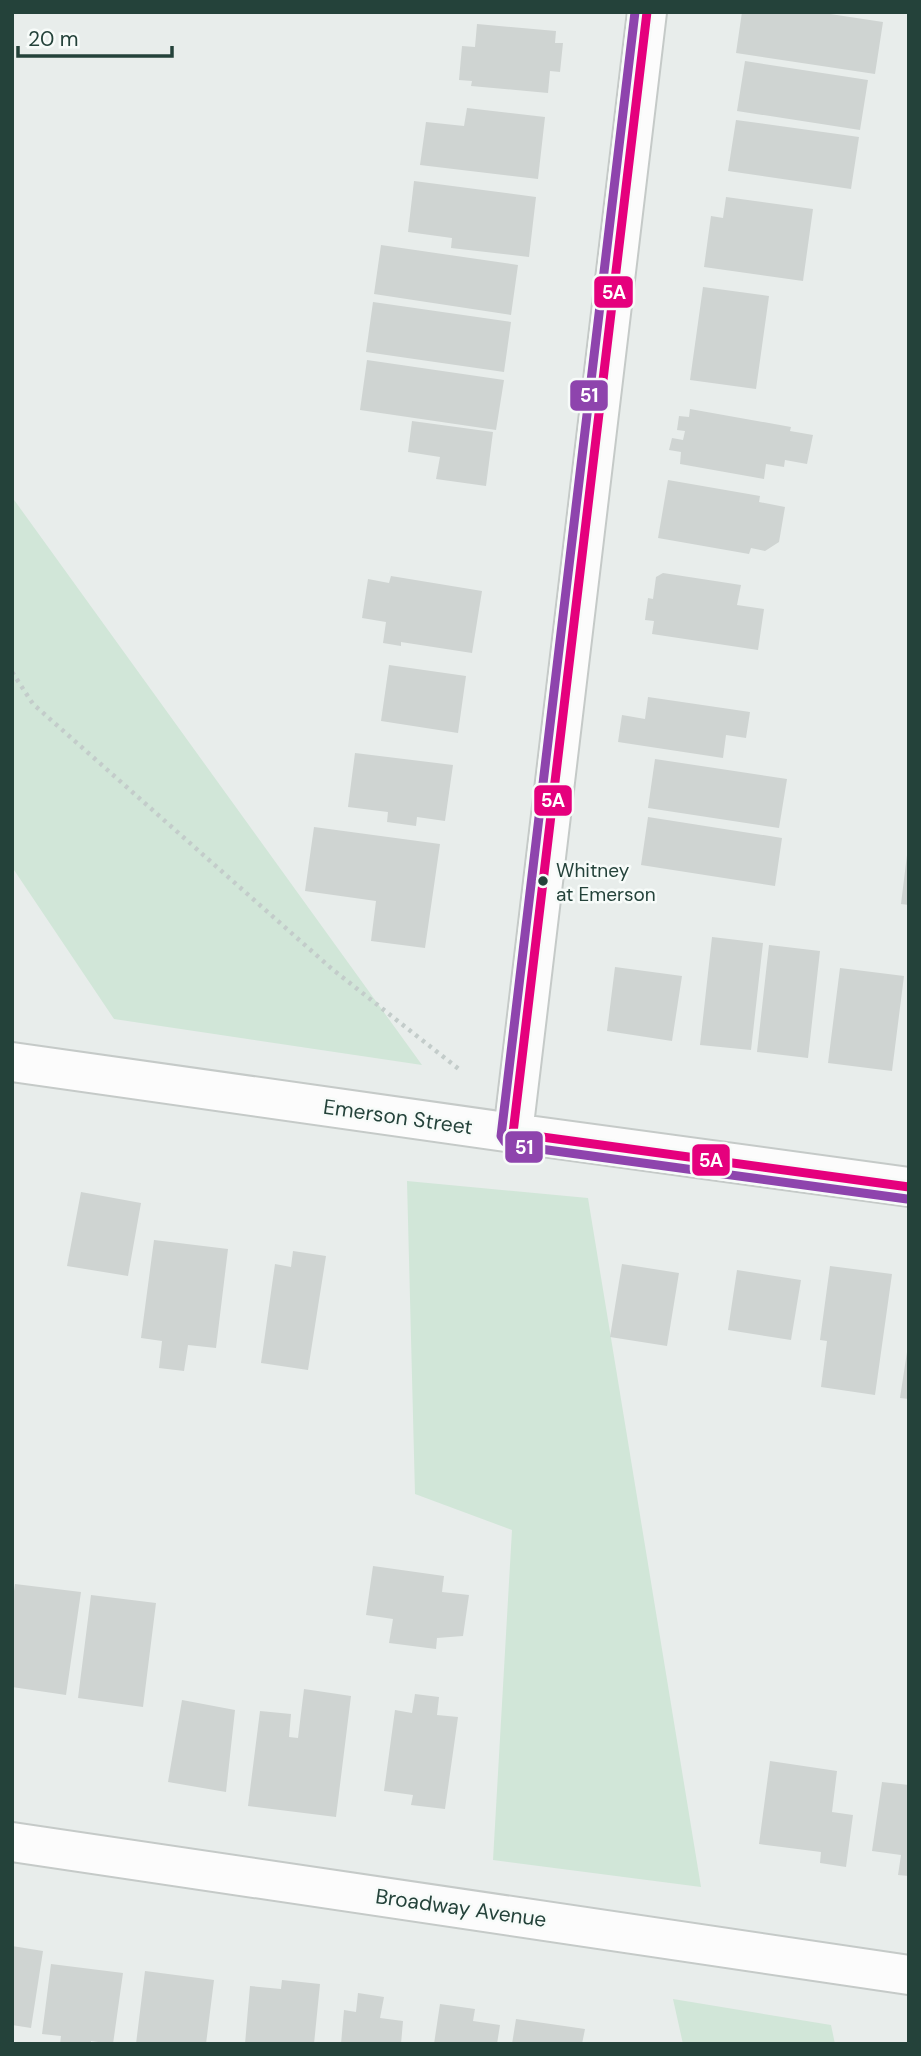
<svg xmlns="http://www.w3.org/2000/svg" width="921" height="2056" viewBox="0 0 921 2056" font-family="'DM Sans',sans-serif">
<rect width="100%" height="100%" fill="#e8edeb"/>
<path fill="#d1e6d8" d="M12,497l410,568 -308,-46 -102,-152z
M407,1181l181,17 113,689 -208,-27 19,-330 -97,-36z
M673,1999l158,26 4,19h-152z"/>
<path fill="#cfd4d2" d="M742,12h75l66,10 -8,52 -139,-21z
M477,24l79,7 -1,12h8l-3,29 -10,-1 -2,22 -77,-7 1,-5 -13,-1 3,-34 13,1z
M745,61l123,19 -8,50 -123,-19z
M467,108l78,9 -7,62 -118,-14 6,-43 38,4z
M736,120l123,17 -8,52 -123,-18z
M414,181l122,16 -7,60 -78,-9 1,-10 -44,-6z
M726,197l87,12 -10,72 -99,-14 7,-51 12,2z
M381,245l137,20 -7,50 -137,-21z
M703,287l66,9 -13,93 -66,-9z
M373,302l138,20 -7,50 -138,-20z
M367,360l137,20 -8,50 -136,-20z
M690,409l101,18 -1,4 23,4 -6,29 -22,-4 -1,7 -18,-3 -2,15 -84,-15 1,-12 -12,-2 3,-12 11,2 2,-9 -8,-1 2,-14 10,1z
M412,421l81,11 -7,54 -50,-7 4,-22 -32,-5z
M668,480l92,16 -1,6 26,5 -6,35 -14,9 -14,-3 -2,6 -91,-16z
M663,573l78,12 -4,20 27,4 -6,41 -106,-16 2,-13 -9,-1 3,-22 5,1 3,-22z
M391,576l91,15 -10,62 -71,-11v4l-18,-3 3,-21 -24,-4 6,-39 21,4z
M389,665l77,11 -8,57 -77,-12z
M648,697l102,15 -4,26 -20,-3 -3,23 -105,-16 4,-27 23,4z
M355,753l98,12 -8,56 -28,-4 -1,9 -29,-4 1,-10 -40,-5z
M655,759l132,20 -8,49 -131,-20z
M648,817l134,21 -7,48 -134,-21z
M314,827l126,17 -15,104 -54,-7 5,-40 -71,-10z
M907,855h2v50l-8,-1z
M712,937l51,6 -12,107 -51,-5z
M769,945l51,6 -12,107 -51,-6z
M615,967l67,9 -10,65 -65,-10z
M840,968l64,8 -12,95 -64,-8z
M81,1192l60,11 -13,73 -61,-10z
M154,1240l74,9 -12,99 -28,-3 -4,26 -25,-3 3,-27 -21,-3z
M293,1251l33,5 -18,114 -47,-7 14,-99 16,3z
M622,1264l57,9 -12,73 -57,-9z
M830,1266l62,8 -17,121 -54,-8 6,-46 -7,-1z
M737,1270l64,10 -10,60 -63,-10z
M907,1352h2v47l-9,-1z
M373,1566l71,10 -2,16 27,3 -6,41 -26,2 -1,11 -47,-6 4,-24 -27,-4z
M15,1584l66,8 -15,103 -54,-8v-82z
M91,1595l65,8 -13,104 -65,-9z
M304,1689l47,7 -15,121 -88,-11 12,-95 31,3 -2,23 9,1z
M415,1694l24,3 -2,18 21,2 -13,92 -34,-4 2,-10 -29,-4 11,-81 17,3z
M182,1700l53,10 -9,82 -58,-10z
M770,1761l67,10 -5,41 21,3 -7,52 -26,-4 1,-11 -62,-8z
M882,1782l27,3v91l-11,-1 3,-20 -29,-4z
M12,1946l31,5 -12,77 -19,-3z
M51,1964l72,9 -10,71 -22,-3v3h-31l1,-8 -19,-2z
M145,1971l69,9 -8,64h-70z
M282,1980l38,4 -6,60h-69l5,-58 31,3z
M358,1993l26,4 -4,21 23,3 -2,23h-60l3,-34 12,2z
M440,2004l35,5 -2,12 27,4 -3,19h-63z
M516,2019l69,10 -3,15h-70z"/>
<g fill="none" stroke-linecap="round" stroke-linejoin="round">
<g stroke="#c5cac8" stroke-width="42">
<path id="minor" d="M12,1062l501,71
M12,1842l897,133"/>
</g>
<g stroke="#c5cac8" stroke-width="42">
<path id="tertiary" d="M647,12l-134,1121 396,54"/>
</g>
<path stroke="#c3ccca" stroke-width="4.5" stroke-dasharray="3.5 5" stroke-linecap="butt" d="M12,672l21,32 299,265 128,101"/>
<use href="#minor" stroke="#fcfcfc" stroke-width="38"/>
<use href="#tertiary" stroke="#fcfcfc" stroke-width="38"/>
<g stroke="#f7fbf9" stroke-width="14">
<path id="bus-1" d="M513,1133l134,-1121
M513,1133l396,54"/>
</g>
<g stroke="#f7fbf9" stroke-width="14">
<path id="bus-2" d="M635,12l-134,1124 4,6 6,3 396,54"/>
</g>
<use href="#bus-1" stroke="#e5007d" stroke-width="9"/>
<use href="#bus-2" stroke="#8e44ad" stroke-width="9"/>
</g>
<circle fill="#24423a" stroke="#f7fbf9" stroke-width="2.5" cx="543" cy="881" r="6"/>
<g text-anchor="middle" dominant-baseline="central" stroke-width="5" stroke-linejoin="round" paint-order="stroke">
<g font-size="19" fill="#24423a" stroke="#f7fbf9" text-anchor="start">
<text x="556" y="870">Whitney<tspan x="556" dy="24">at Emerson</tspan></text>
</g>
<g font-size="21" fill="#24423a" stroke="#f7fbf9">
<text transform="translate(398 1117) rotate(8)">Emerson Street</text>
<text transform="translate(461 1908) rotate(8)">Broadway Avenue</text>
</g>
</g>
<g stroke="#f7fbf9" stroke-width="2.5">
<rect x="593" y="275" width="41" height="34" rx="7" fill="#e5007d"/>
<rect x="569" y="379" width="40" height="33" rx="7" fill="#8e44ad"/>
<rect x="533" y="784" width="40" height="33" rx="7" fill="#e5007d"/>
<rect x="504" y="1130" width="40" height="34" rx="7" fill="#8e44ad"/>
<rect x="691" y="1143" width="40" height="34" rx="7" fill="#e5007d"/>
</g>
<g font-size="19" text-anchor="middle" font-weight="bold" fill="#fff">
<text x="614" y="299">5A</text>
<text x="589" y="402">51</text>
<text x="553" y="807">5A</text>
<text x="524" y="1154">51</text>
<text x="711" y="1167">5A</text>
</g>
<rect width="921" height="2056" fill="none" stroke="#24423a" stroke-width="28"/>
<path d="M18 46v10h154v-10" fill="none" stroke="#24423a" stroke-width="3.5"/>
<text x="28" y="46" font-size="21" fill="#24423a" stroke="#f7fbf9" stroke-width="5" paint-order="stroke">20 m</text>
</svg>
